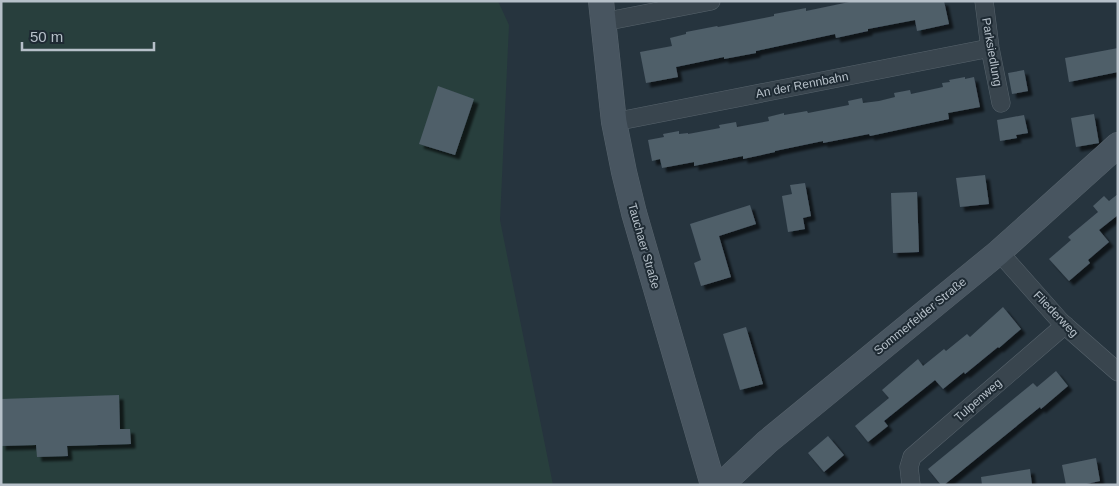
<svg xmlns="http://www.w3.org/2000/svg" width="1119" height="486" viewBox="0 0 1119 486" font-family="Helvetica,sans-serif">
<defs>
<filter id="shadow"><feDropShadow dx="4.5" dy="4.5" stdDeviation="1" flood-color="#0009"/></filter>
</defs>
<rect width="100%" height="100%" fill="#26343e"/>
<path fill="#283f3d" d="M1,1h497l11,24 -9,195 53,265h-552z"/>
<path fill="#4f5e69" filter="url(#shadow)" d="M854,1h90l5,23 -32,7 -2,-11 -47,9v2l-32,7 -1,-4 -79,17v2l-32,6v-2l-48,10 2,10 -32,6 -6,-31 32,-6 -2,-8 16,-4v-2l31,-6 1,1 56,-11v-2l32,-6v3z
M1118,48v24l-49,10 -4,-24z
M1024,70l4,21 -16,3 -4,-21z
M965,77v2l9,-2 6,30 -32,6 1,6 -79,17 -1,-2 -46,9v-2l-48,10v1l-32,7v-3l-49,10v-4l-32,6 -2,-9 -8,2 -4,-21 16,-3 -1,-3 16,-3v3l9,-1v1l32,-6 -1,-3 17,-3 1,5 32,-6 -1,-4 16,-4v2l23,-4 1,2 41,-8 -1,-4 14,-3 1,5 16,-2 16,-4 -1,-4 16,-3 1,4 32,-7 -1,-4 8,-1 -1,-2z
M438,86l36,13 -19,56 -36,-11z
M1094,114l5,29 -23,4 -5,-29z
M1024,115l4,18 -12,2 1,3 -17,3 -3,-21z
M985,175l4,29 -29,3 -4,-29z
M805,183l6,33 -8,2 2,11 -17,3 -6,-36 10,-2 -2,-9z
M917,192l2,60 -26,1 -2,-60z
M1118,194v21l-19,15 10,12 -21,18 2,3 -21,18 -20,-22 22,-19 -3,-3 30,-25 -5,-6 11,-10 5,5z
M750,205l6,19 -37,12 12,41 -30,9 -7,-23 7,-3 -11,-36z
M1003,307l18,22 -22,19 -1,-1 -33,27 -1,-2 -21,17 -8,-9 -51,41 4,5 -20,16 -13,-16 34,-28 -7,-8 36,-31 5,7 21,-17 2,2 21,-17 3,3z
M746,327l17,57 -23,6 -17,-56z
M1056,371l12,15 -27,23 -1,-2 -96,78h-3l-13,-16 105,-86 4,4z
M119,395l1,34h10l1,15 -64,2 1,10 -31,1 -1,-12 -35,1v-47z
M828,436l16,19 -20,17 -16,-19z
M1096,458l4,23 -18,4h-16l-4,-20z
M1030,469l2,16h-50l-1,-8z"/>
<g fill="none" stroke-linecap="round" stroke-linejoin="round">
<g stroke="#57636c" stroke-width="19">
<path id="street" d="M984,1l6,47 11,55
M603,22l108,-21
M614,122l376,-74
M999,252l62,70 57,50
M911,485l-2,-18 3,-10 153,-132"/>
</g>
<g stroke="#57636c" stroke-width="26">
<path id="secondary" d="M601,1l13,121 10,50 10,41 79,272
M721,485l46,-43 232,-190 119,-107"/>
</g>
<use href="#street" stroke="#39454e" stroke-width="18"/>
<use href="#secondary" stroke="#485560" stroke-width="25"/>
</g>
<g text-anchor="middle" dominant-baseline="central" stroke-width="4" stroke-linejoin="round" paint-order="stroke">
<g font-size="12" fill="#b6c0c9" stroke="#1e2a33">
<text transform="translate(992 52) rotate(80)">Parksiedlung</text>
<text transform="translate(802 85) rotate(-11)">An der Rennbahn</text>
<text transform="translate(644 246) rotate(74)">Tauchaer Straße</text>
<text transform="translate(1056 314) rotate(46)">Fliederweg</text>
<text transform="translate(920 316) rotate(-39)">Sommerfelder Straße</text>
<text transform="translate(978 400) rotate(-41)">Tulpenweg</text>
</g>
</g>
<rect width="1119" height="486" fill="none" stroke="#b6c0c9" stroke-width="5"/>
<path d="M22 42v8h132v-8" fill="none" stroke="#b6c0c9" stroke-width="2.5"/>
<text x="30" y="42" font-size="15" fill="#b6c0c9" stroke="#1e2a33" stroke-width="4" paint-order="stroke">50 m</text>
</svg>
